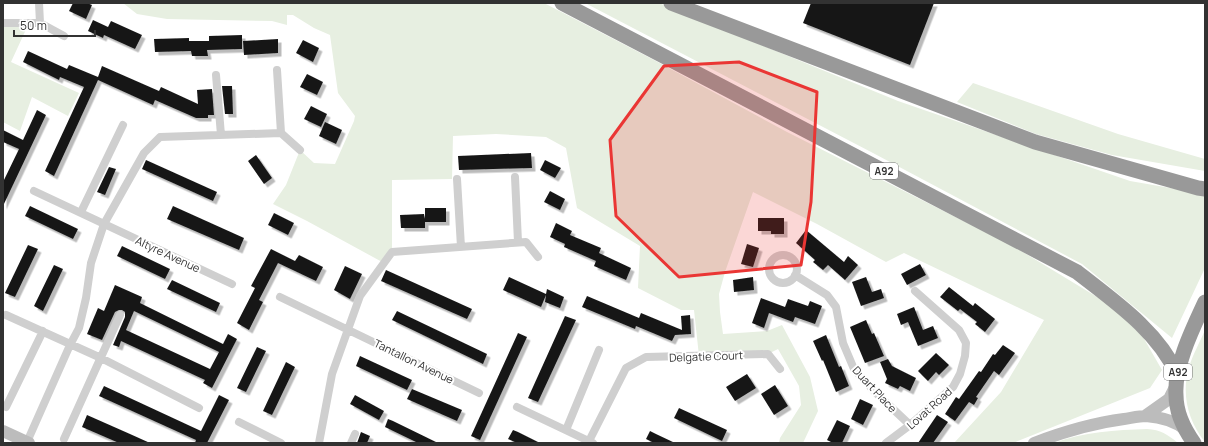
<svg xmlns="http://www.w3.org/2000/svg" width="1208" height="446" viewBox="0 0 1208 446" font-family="Manrope,sans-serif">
<defs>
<filter id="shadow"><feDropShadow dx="3.5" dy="3.5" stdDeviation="0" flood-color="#0004"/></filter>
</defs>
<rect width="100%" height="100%" fill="#fff"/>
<path fill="#e7efe1" d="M123,3h421l110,57 133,72 226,114 89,54 20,16 21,21 19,33 -12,18 -137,55h-59l47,-51 43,-72 -140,-67 -18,9 -69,-38 -64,-32 -28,80 -6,22 1,18 3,22 44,-3 15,-6 28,52 8,34 -15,32h-24l1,-5 21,-33 -2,-19 -21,-37 -10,5 -69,2 -5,-46h-13l-43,-22 2,-42 -63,-38 -11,-60 -20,-11 -50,-3 -43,2 -1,43 -60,1v72l-8,11 -77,-42 -34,-17 13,-19 14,-35 14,13 21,1 19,-43 1,-5 -17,-23 -8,-58 -16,-7 -21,-13h-6v10l-15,-4 -105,-2 -30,-5z
M585,3h74l239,98 232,80 75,13v74l-33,70 -90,-74 -209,-111z
M3,23h26l-18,39 68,31 -11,23 -36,-19 -12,34 -17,-9z
M973,83l145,51 87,25v12l-93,-16 -76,-21 -79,-32z
M1205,330v112c-17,-21 -24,-48 -16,-75 4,-13 11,-25 16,-37z
M1147,429c14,1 20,5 31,14h-124c29,-11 62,-13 93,-14z"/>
<path fill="#191919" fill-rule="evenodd" filter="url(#shadow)" d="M73,3h14l5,2 -6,14 -17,-8z
M811,3h123l-24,62 -107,-42z
M93,20l15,7 3,-6 31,14 -7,14 -31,-14 -1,3 -15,-7z
M242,35v14l-35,1 1,6h-16l-1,-5 -36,1 -1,-13 35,-1v3h20v-5z
M278,39v14l-34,2 -1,-14z
M303,40l16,8 -6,14 -17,-9z
M28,51l39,18 2,-4 29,12 4,-11 57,25 2,-4 37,17 -1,-14 15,-1 2,26h-6v3h-12l-41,-18 -2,5 -55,-25 -44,96 -9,-5 39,-84 -24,-10 -1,3 -36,-18z
M307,74l16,8 -6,13 -17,-8z
M222,86h10l1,28h-8z
M311,106l16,8 -6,13 -17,-8z
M37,110l9,5 -43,91v-24l16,-33 -16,-7v-12l20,10z
M325,122l17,8 -6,14 -17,-8z
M531,153l1,15 -73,2 -1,-14z
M256,155l16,23 -8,6 -16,-23z
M146,160l71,32 -4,9 -71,-32z
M545,160l16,8 -6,10 -15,-8z
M109,167l7,2 -11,26 -8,-3z
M550,191l15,8 -5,11 -16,-8z
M30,206l48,23 -5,10 -48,-23z
M173,206l71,32 -5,12 -72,-31z
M425,208h21v14h-21v6h-24l-1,-13 24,-1 1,5z
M274,213l20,10 -6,12 -20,-10z
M758,218h26v16h-13v-3h-13z
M556,223l16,8 -2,4 31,13 -2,5 32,15 -5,12 -32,-14 2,-5 -32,-14 1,-3 -15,-7z
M806,230l38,32 4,-6 10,9 -13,15 -17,-15 -5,5 -10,-8 2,-2 -19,-17z
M747,244l12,4 -6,19 -12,-3z
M28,245l10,4 -23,48 -10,-4z
M122,246l48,23 -5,10 -48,-23z
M271,249l24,12 4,-6 24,12 -7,14 -38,-18 -19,37 4,2 -14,28 -12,-7 18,-35 -4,-2z
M920,264l6,11 -19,10 -6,-11z
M54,265l9,4 -20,42 -9,-5z
M345,266l17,8 -12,25 -16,-9z
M386,270l86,39 -5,10 -86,-38z
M509,277l37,17 1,-5 17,8 -4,11 -15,-6 1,-7 -5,12 -38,-17z
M753,277l1,13 -20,2 -1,-12z
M866,277l6,15 9,-3 3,9 -23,8 -9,-24z
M172,280l48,23 -4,9 -49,-23z
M115,285l27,12 -2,6 83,41 5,-10 9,5 -25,49 -9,-5 2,-3 -84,-39 -2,6 -6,-2 12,-28v-5l-3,-2h-3l-4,2 -13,28 -15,-6 11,-26 6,3zM134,311l85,41 -9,17 -84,-39z
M949,287l24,19 2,-3 20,16 -10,13 -10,-8 2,-2 -17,-13 -2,2 -18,-14z
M587,296l52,22 2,-5 41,17 -1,-14 9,-1 1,19 -16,1 -3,6 -36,-15 -1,3 -53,-22z
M761,298l24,9 3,-8 20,7 2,-5 12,5 -7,18 -20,-7 -2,5 -24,-9 -5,15 -12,-5z
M914,307l9,23 10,-4 5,12 -20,8 -10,-24 -7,3 -4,-11z
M397,311l90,43 -4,10 -91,-44z
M565,316l11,4 -38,82 -10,-4z
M866,320l6,14 2,-1 10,23 -19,7 -15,-36z
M518,333l9,4 -47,103 -9,-4z
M826,335l13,32 2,-1 8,20 -13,6 -13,-32 -1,1 -9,-20z
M1003,345l12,8 -16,22 -5,-4 -18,26 2,1 -4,7 -5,-3 -14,19 -10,-7 11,-17 3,2 20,-28 2,1 12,-18 2,1z
M257,347l9,4 -20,41 -9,-4z
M936,353l13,12 -10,10 -3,-3 -8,9 -10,-10z
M360,356l52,24 -5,10 -51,-24z
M888,359l4,7 24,12 -6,13 -10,-5 -2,3 -13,-6 2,-4 -7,-17z
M286,362l9,5 -23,48 -9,-4z
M747,374l9,14 -21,13 -9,-14z
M775,385l13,21 -14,9 -13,-21z
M104,386l97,45 18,-36 10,5 -22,43h-12l1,-3 -97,-44z
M412,389l50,21 -5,11 -50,-22z
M355,395l29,16 -5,9 -29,-16z
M860,399l13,6 -10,20 -12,-6z
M679,408l48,22 -5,11 -48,-23z
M87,415l43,19 20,9h-31l-37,-16z
M937,415l11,7 -15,21h-15z
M388,419l5,2 45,22h-20l-33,-16z
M837,420l13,6 -8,17h-9l-6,-3z
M513,430l5,2 22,11h-23l-9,-4z
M650,431l6,3 19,9h-21l-8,-4z
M361,432l9,4 -3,7h-10z"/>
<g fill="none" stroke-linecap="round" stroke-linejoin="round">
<path stroke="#cfcfcf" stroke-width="8" d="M39,3l1,20 24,13
M3,23h37
M277,70l4,63
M216,75l5,60
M515,177l3,65
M457,179l4,68
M34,191l198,93
M81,212l42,-87
M769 269a14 14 0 1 1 28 0a14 14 0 1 1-28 0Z
M795,275l32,20 9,12 7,36 11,26 21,23 35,33
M280,297l199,96
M6,315l95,43 98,50
M6,407l37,-76
M517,407l76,36
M239,422l42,21
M566,430l33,-80
M64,439l56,-124
M27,442l43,-97 9,-17 7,-30 5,-35 13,-39 40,-71 16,-16 121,-4 19,17
M319,443l13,-69 28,-78 32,-44 134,-10 12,15
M351,443l4,-9
M588,443l38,-75 20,-11 122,-3 12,15
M886,443l24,-18 43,-38 7,-13 5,-18 1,-13 -7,-13 -44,-39"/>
<path stroke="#bcbcbc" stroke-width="12" d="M1145,416l24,-17 7,-14
M3,431l26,12
M1034,443c29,-11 59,-20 90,-24 7,-1 15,-3 22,-3 14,1 29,5 40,14"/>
<path stroke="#999" stroke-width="15" d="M562,3l515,269c37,29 81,59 100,102
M671,3l364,139 163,46 7,1
M1194,443c-10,-14 -18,-31 -18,-48 -2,-29 17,-67 29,-93"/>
</g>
<path fill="#ea3634" fill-opacity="0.2" stroke="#ea3634" stroke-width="3" stroke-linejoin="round" d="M739,62l78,30 -6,110 -10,63 -122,12 -63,-61 -6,-76 54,-74z"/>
<g text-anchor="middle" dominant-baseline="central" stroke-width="4" stroke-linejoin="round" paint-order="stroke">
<g fill="#fff" stroke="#707070" stroke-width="1">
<rect x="870" y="163" width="28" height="16" rx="3"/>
<rect x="1164" y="364" width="28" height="16" rx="3"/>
</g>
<g font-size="10" font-weight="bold" fill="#323232">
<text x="884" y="171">A92</text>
<text x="1178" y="372">A92</text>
</g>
<g font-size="11" fill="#323232" stroke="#fff">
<text transform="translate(168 254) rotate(25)">Altyre Avenue</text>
<text transform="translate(706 356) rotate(-2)">Delgatie Court</text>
<text transform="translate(414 361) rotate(26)">Tantallon Avenue</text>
<text transform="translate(875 389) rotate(47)">Duart Place</text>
<text transform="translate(929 408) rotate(-42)">Lovat Road</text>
</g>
</g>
<rect width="1208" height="446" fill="none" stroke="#323232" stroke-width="8"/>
<path d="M14 30v6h81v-6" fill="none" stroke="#323232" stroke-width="2"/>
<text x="20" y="30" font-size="12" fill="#323232" stroke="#ffffff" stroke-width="3" paint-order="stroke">50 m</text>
</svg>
